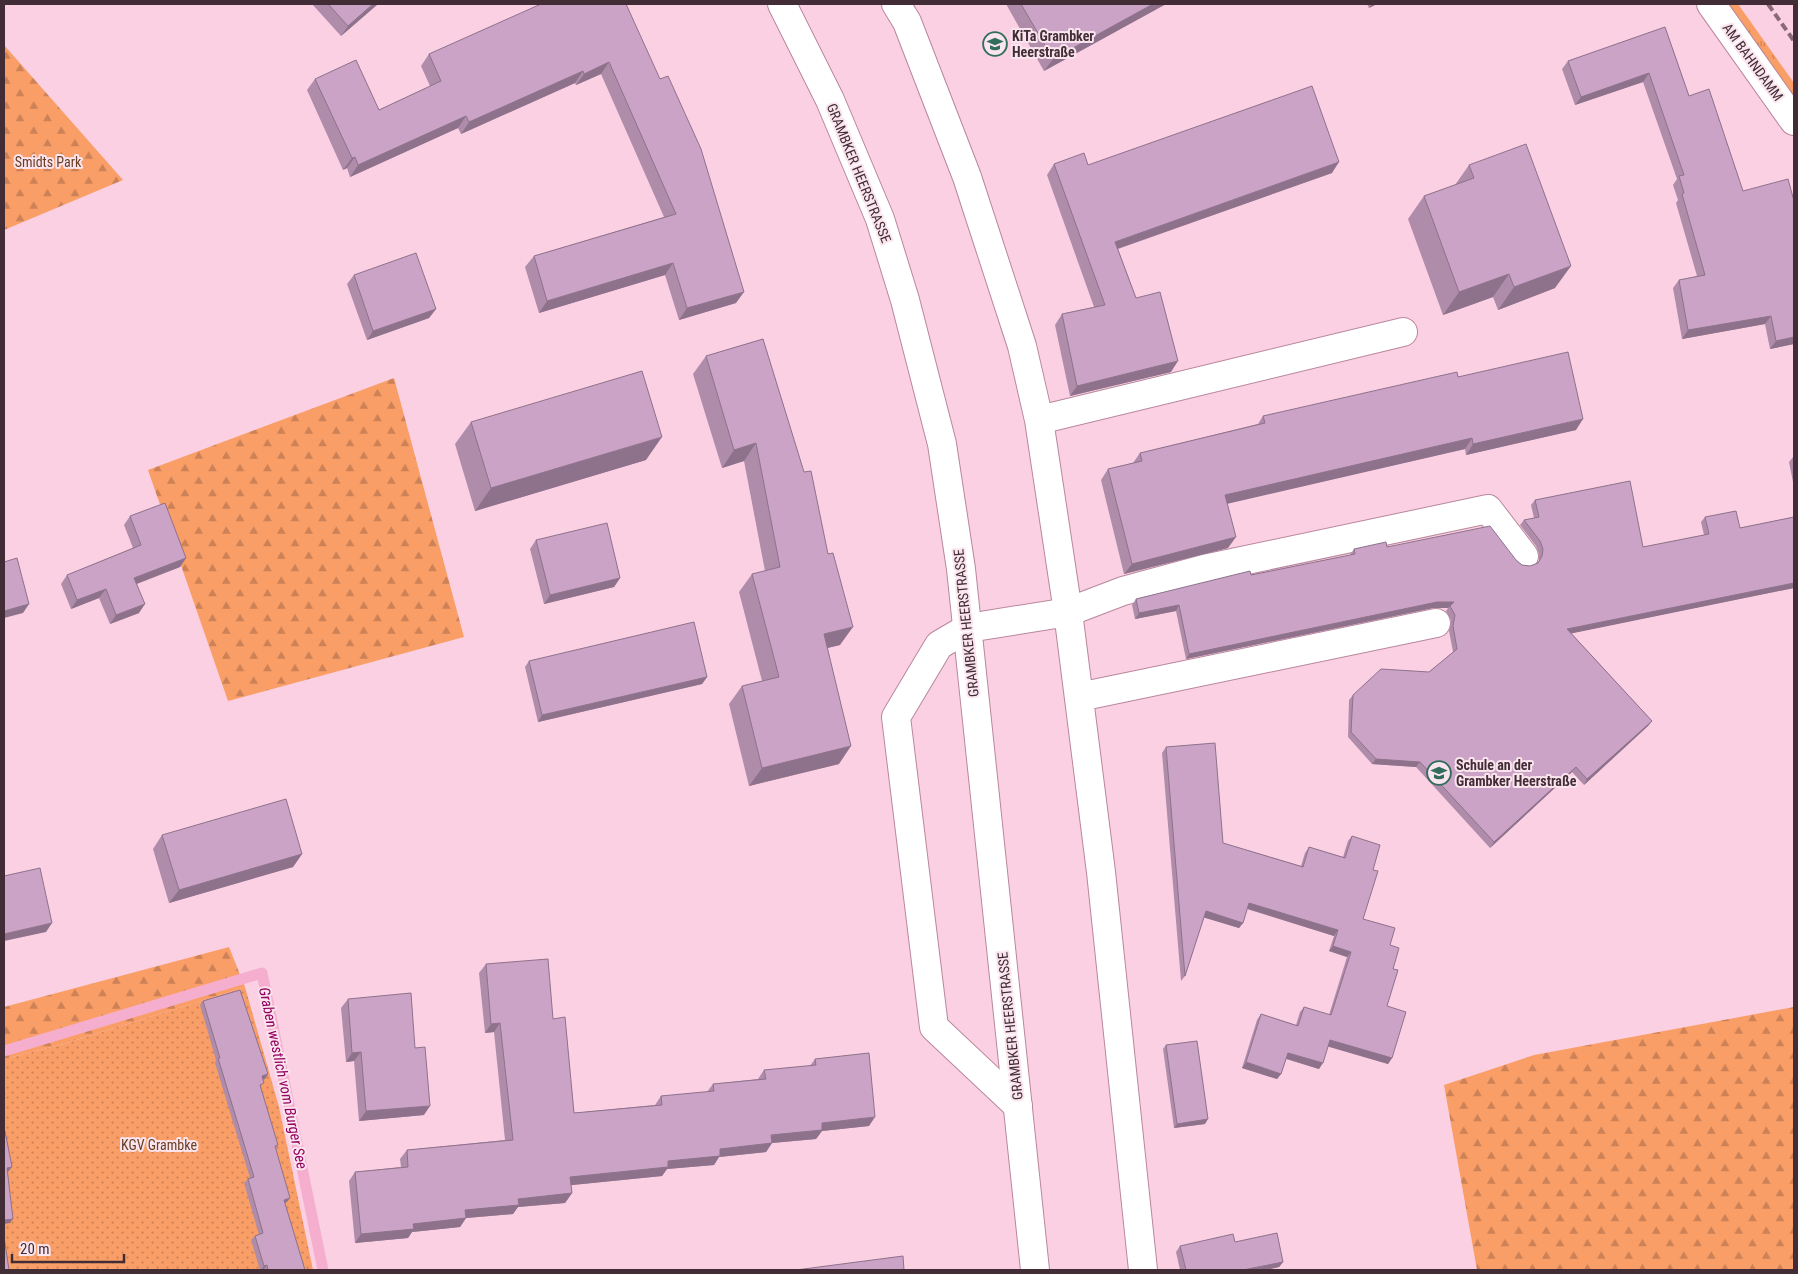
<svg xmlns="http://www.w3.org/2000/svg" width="1798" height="1274" viewBox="0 0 1798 1274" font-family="'Roboto Condensed',sans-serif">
<defs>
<pattern id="grass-tufts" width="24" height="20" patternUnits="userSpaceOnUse" patternTransform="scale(1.25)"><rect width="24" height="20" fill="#fa9e67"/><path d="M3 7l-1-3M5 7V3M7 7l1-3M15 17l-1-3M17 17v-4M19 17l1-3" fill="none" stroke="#cc8156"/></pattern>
<pattern id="forest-firs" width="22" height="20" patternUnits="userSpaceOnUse" patternTransform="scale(1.25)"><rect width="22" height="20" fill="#fa9e67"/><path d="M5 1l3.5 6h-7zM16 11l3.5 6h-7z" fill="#cc8156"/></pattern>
<pattern id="garden-dots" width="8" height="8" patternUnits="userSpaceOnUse" patternTransform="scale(1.25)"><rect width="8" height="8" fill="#fa9e67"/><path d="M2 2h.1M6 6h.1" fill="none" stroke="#cc8156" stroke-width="1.8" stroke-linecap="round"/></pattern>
</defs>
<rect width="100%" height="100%" fill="#fbd0e3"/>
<path fill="url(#grass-tufts)" d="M1725,4h13l56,79v16z"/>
<path fill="url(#forest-firs)" d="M4,45l119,135 -119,50z
M394,378l70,259 -236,64 -80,-231z
M229,947l16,40 -181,57 -60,15v-52z
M1794,1007v263h-317l-33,-185 90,-30z"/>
<path fill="url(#garden-dots)" d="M245,987l34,120 34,163h-309v-211l60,-15z"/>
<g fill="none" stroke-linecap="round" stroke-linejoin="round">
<path stroke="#f5aece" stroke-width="11" d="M4,1051l258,-78 61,297"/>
<g stroke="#b9879d" stroke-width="30">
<path id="minor" d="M896,4l11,18 60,155 55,169 17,74 29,192 33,260 42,398
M1711,4l83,117
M1039,420l364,-88
M1079,697l357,-74
M1018,1106l-84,-79 -38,-310 43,-72 29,-17 100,-16 55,-21 81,-22 284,-60 36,47"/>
</g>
<g stroke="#b9879d" stroke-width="30">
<path id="major" d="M782,4l48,96 50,119 25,81 37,144 19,125 74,701"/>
</g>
<use href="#minor" stroke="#fff" stroke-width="28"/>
<use href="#major" stroke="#fff" stroke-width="28"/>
<path stroke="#896b78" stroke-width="4" stroke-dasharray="8 4" stroke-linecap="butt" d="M1768,4l26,37"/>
</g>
<path fill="#af8caa" d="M312,4h66l-37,32z
M626,4l110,299 -57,17 -14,-45 -126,38 -14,-46 9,-11 130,-39 -63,-143 -25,11 -1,-2 -114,51 -3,-6 -108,49 -3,-9 -4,2 -36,-80 8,-11 64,31 51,-24 -9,-20 8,-12z
M1006,4h160l-122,67z
M1367,4h10l-8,4z
M1665,27l24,69 54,95 51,10v143l-24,5 -5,-25 -83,15 -9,-51 6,-8 18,-4 -21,-73 2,-3 -5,-15 4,-6 -34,-97 -68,23 -13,-36 6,-8z
M1054,164l34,1 244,8 -214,76 18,49 35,74 -101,24 -15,-71 7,-11 32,-7 -47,-132z
M1469,165l86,123 -57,22 -5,-13 -50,18 -35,-96 16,-23 31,-11z
M354,275l82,34 -7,9 -62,22 -20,-56z
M763,339l77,306 -13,3 12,116 -90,22 -20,-82 13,-18 20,-5 -23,-89 13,-18 13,-3 -21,-110 -22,7 -29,-94 13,-18z
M1458,377l118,53 -110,25 -1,-6 -238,54 1,45 -104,26 -23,-94 7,-11 25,-6 7,-10 118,-29 5,-8z
M471,422l175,38 -171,51 -20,-67z
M1794,456v31l-5,-25 4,-5z
M1535,500l108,47 61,-12 -3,-13 4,-5 35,11 54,-11v71l-223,45 81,88 -4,5 -64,59 -12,-13 -82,76 -74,-81 -44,-3 -24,-27 1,-37 4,-5 76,-23 24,-20 -4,-21 2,-11 -5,-9 2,-3h-15l-247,51 -10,-48 -41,8 -3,-14 4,-6 115,-24 99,-20 4,-6 33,-2 129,13 6,5 8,1 8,-3 1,-2v-7l-3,-8 -16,-21 4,-5 10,-2 -3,-13z
M130,516l56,42 -6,9 -43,17 2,29 -29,11 -11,-26 -28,11 -10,-25 6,-9 66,-27 -9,-23z
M536,540l84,38 -6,9 -70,17 -14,-55z
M529,661l178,16 -5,7 -164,38 -13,-55z
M1166,747l57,96 78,23 4,-13 4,-6 34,10 5,-16 4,-5 21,34 -10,49 27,26 3,24 -6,37 5,52 -4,6 -60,-18 -9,23 -33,-10 -5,15 -4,5 -35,-11 15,-48 4,-6 35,11 4,-13 4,-5 25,8 18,-58 -18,-6 5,-15 -87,-27 -4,14 -4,5 -35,-11 -19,59 -4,5 -19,-228z
M162,835l140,19 -9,13 -124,36 -16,-54z
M486,964l67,55 21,94 81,-8 6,-9 46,-4 6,-8 45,-5 6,-9 46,-4 5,-7 54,67 -47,5 -6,8 -44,4 -6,9 -47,5 -5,8 -47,4 -5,7 -91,9 1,8 -7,10 -47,4 -5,7 -47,4 -6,9 -48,5 -4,6 -53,5 -6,-62 6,-9 46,-5 -1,-8 7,-9 98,-10 -11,-108 -9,1 -6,-60z
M348,999l67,49 9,67 -65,6 -5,-60 -8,1 -5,-54z
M203,1001l65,73 -3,5h-2l-2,9 17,57 -2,3 11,54 -2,1 20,67h-45l-9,-30 4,-4 4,-1 -15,-52 4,-4 2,-1 -35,-115 1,-3 -16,-55z
M1166,1045l39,79 -31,4 -11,-79z
M1235,1242l48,20 -4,5 -14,3h-85l-4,-18 4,-6z"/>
<path fill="#8e728b" d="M373,4h5l-37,32 7,-10z
M1153,4h13l-122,67 9,-12z
M1372,4h5l-8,4z
M609,62l-8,12 -25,11 8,-11z
M583,71l-8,12 -114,51 8,-12z
M1649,73l-6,9 -68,23 6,-8z
M466,116l-8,12 -108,49 8,-12z
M355,157l-8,11 -4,2 9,-12z
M1339,162l-7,11 -224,79 7,-10z
M673,263l-8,12 -126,38 8,-12z
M1571,266l-16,22 -57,22 16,-23z
M1509,274l-16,23 -50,18 16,-23z
M744,292l-8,11 -57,17 8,-12z
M436,309l-7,9 -62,22 6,-9z
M1771,316l-6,8 -83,15 6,-9z
M1794,337v7l-24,5 6,-8z
M1178,361l-7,11 -101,24 7,-10z
M1583,419l-7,11 -110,25 7,-11z
M662,437l-16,23 -171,51 16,-23z
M1472,438l-7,11 -247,57 7,-11z
M756,443l-12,18 -22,7 12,-18z
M1236,537l-8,11 -104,26 8,-10z
M186,558l-6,9 -52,20 6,-9z
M620,578l-6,9 -70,17 6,-9z
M1794,583v5l-230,47 3,-6z
M106,589l-7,9 -28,11 6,-9z
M1437,602h17l-6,6h-15l-247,51 3,-5z
M29,604l-6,9 -19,5v-7z
M145,604l-6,9 -29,11 6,-9z
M1179,605l-3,6 -41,8 4,-6z
M853,627l-13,18 -29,7 13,-18z
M707,677l-5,7 -164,38 4,-7z
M1652,721l-4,5 -64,59 3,-6z
M851,746l-12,18 -90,22 13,-18z
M1376,759l44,3 -4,5 -44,-3z
M1576,767l-4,5 -82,76 4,-6z
M302,854l-9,13 -124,36 10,-13z
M1249,903l89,27 -4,6 -89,-28z
M1206,911l37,12 -4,5 -37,-11z
M52,923l-6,9 -42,9v-7z
M1333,946l18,6 -4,5 -18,-6z
M500,1023l-6,9 -9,1 6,-9z
M1330,1040l62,18 -4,6 -62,-18z
M361,1052l-7,9 -8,1 6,-9z
M1288,1053l35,10 -4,6 -35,-11z
M1246,1062l35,12 -4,5 -35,-11z
M268,1074l-3,5 -6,2 3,-5z
M430,1106l-6,9 -65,6 7,-10z
M875,1117l-6,9 -47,5 -6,8 -44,4 -6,9 -47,5 -5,8 -47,4 -5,7 -99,10 7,-9 150,-28 102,-26z
M1208,1119l-3,5 -31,4 3,-4z
M12,1167l-4,5h-4l3,-4z
M572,1193l-7,10 -47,4 -5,7 -47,4 -6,9 -48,5 -4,6 -53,5 6,-9 52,-10 52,-14 53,-11z
M290,1198l-3,4 -6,2 3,-4z
M13,1219l-3,4 -6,1v-4z
M1283,1262l-4,5 -14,3h-22z
M267,1265l-4,5h-2l3,-4z"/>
<path fill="#cba3c6" stroke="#8e728b" d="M328,4h45l-25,22z
M541,4h85l34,75 8,-3 33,73 43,143 -57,16 -14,-45 -126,38 -13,-45 142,-42 -67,-152 -25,12 -1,-3 -114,51 -3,-6 -108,49 -3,-8 -3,1 -37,-79 41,-19 23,50 62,-29 -12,-27z
M1021,4h132l-100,55z
M1665,27l24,69 20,-7 34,102 45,-12 6,22v136l-18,4 -5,-25 -83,14 -9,-50 26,-5 -23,-81 2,-1 -5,-17 5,-1 -35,-102 -68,24 -13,-36z
M1312,86l27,76 -224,80 21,56 24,-6 18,69 -101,25 -15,-72 43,-9 -51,-141 30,-11 4,12z
M1526,144l45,122 -57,21 -5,-13 -50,18 -35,-96 50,-18 -5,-13z
M416,253l20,56 -63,22 -19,-56z
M763,339l41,133 7,-1 17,83 5,-1 20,74 -29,7 27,112 -89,22 -20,-82 37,-9 -27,-103 28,-7 -24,-124 -22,7 -28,-94z
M1568,352l15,67 -110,25 -1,-6 -247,57 11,42 -104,27 -24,-95 34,-8 -2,-8 125,-30 -2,-7 194,-44 1,5z
M642,371l20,66 -171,51 -20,-66z
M1630,481l13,66 66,-13 -4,-17 31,-6 4,17 54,-11v66l-227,46 85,92 -65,58 -11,-12 -82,75 -74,-80 -44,-3 -25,-27 2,-37 28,-26 48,3 28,-23 -4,-23 2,-11 -5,-9 4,-4h-17l-248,52 -10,-49 -40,8 -3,-14 114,-28 1,4 104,-21 -1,-5 32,-7 1,5 103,-21 26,34 6,5 8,1 8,-3 4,-7 1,-7 -3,-8 -16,-21 15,-3 -4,-17z
M165,503l21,55 -52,20 11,26 -29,11 -10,-26 -29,11 -10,-25 74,-30 -11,-29z
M607,523l13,55 -70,17 -14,-55z
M17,558l12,46 -25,7v-49z
M694,622l13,55 -165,38 -13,-54z
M1215,743l8,100 80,24 6,-20 36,11 7,-22 28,9 -7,25 5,1 -15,48 32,9 -5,17 9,3 -6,21 5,1 -11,36 19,6 -14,46 -62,-18 -7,23 -35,-10 -7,21 -35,-12 15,-48 37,12 6,-19 27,8 20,-63 -18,-6 5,-16 -89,-27 -6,20 -37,-12 -21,65 -19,-229z
M286,799l16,55 -123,36 -17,-55z
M40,868l12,55 -48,11v-58z
M548,959l5,60 12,-2 9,96 88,-8 -1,-9 53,-5 -1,-7 53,-5 -2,-9 52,-5 -1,-6 54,-6 6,64 -53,6v7l-51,5 1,8 -52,6v7l-52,5v6l-98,10 2,16 -54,6 1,6 -54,5 1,8 -53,6 1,5 -53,5 -6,-62 53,-5 -1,-17 106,-10 -13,-117 -9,1 -5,-60z
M240,990l28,84 -6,2 2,7 -4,2 18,60 -3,1 15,52 -6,2 21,70h-37l-1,-5 -3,1 -9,-30 8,-3 -15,-54 6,-2 -36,-119h2l-17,-57z
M411,993l4,55 10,-1 5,59 -64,5 -5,-59 -9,1 -4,-54z
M1197,1041l11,78 -31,5 -11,-79z
M5,1131l7,36 -5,1 6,51 -9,1v-88z
M1277,1233l6,29 -40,8h-57l-6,-24 53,-12 2,8z
M4,1237l5,33h-5z
M903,1256l1,14h-108z"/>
<defs>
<g id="school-ring" transform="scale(1.25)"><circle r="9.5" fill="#fae4ed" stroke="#306e5b" stroke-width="1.5"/><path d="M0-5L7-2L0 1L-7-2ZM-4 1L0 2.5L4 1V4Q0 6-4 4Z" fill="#306e5b"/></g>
</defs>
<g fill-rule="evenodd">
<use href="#school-ring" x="995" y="44"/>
<use href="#school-ring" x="1439" y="773"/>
</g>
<g text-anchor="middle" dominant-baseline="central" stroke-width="4" stroke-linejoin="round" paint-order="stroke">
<g font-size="14" font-weight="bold" fill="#422d36" stroke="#fae4ed" text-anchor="start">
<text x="1012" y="36">KiTa Grambker<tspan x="1012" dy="16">Heerstraße</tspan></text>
<text x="1456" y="765">Schule an der<tspan x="1456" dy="16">Grambker Heerstraße</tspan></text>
</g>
<g font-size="14" fill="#422d36" stroke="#fae4ed">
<text transform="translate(1753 62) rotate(54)">AM BAHNDAMM</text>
<text transform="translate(859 173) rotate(68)">GRAMBKER HEERSTRASSE</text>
<text transform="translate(966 623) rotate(-96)">GRAMBKER HEERSTRASSE</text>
<text transform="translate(1010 1026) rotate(-96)">GRAMBKER HEERSTRASSE</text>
</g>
<g font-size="14" fill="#693d22" stroke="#fae4ed">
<text x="48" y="162">Smidts Park</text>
<text x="159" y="1145">KGV Grambke</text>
</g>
<g font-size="15" font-style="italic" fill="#950060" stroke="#fae4ed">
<text transform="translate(283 1078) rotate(78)">Graben westlich vom Burger See</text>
</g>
</g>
<rect width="1798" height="1274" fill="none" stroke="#422d36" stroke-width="10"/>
<path d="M12 1254v8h112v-8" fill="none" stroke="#422d36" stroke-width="2.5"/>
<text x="20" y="1254" font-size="15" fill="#422d36" stroke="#fae4ed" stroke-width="4" paint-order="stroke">20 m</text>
</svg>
